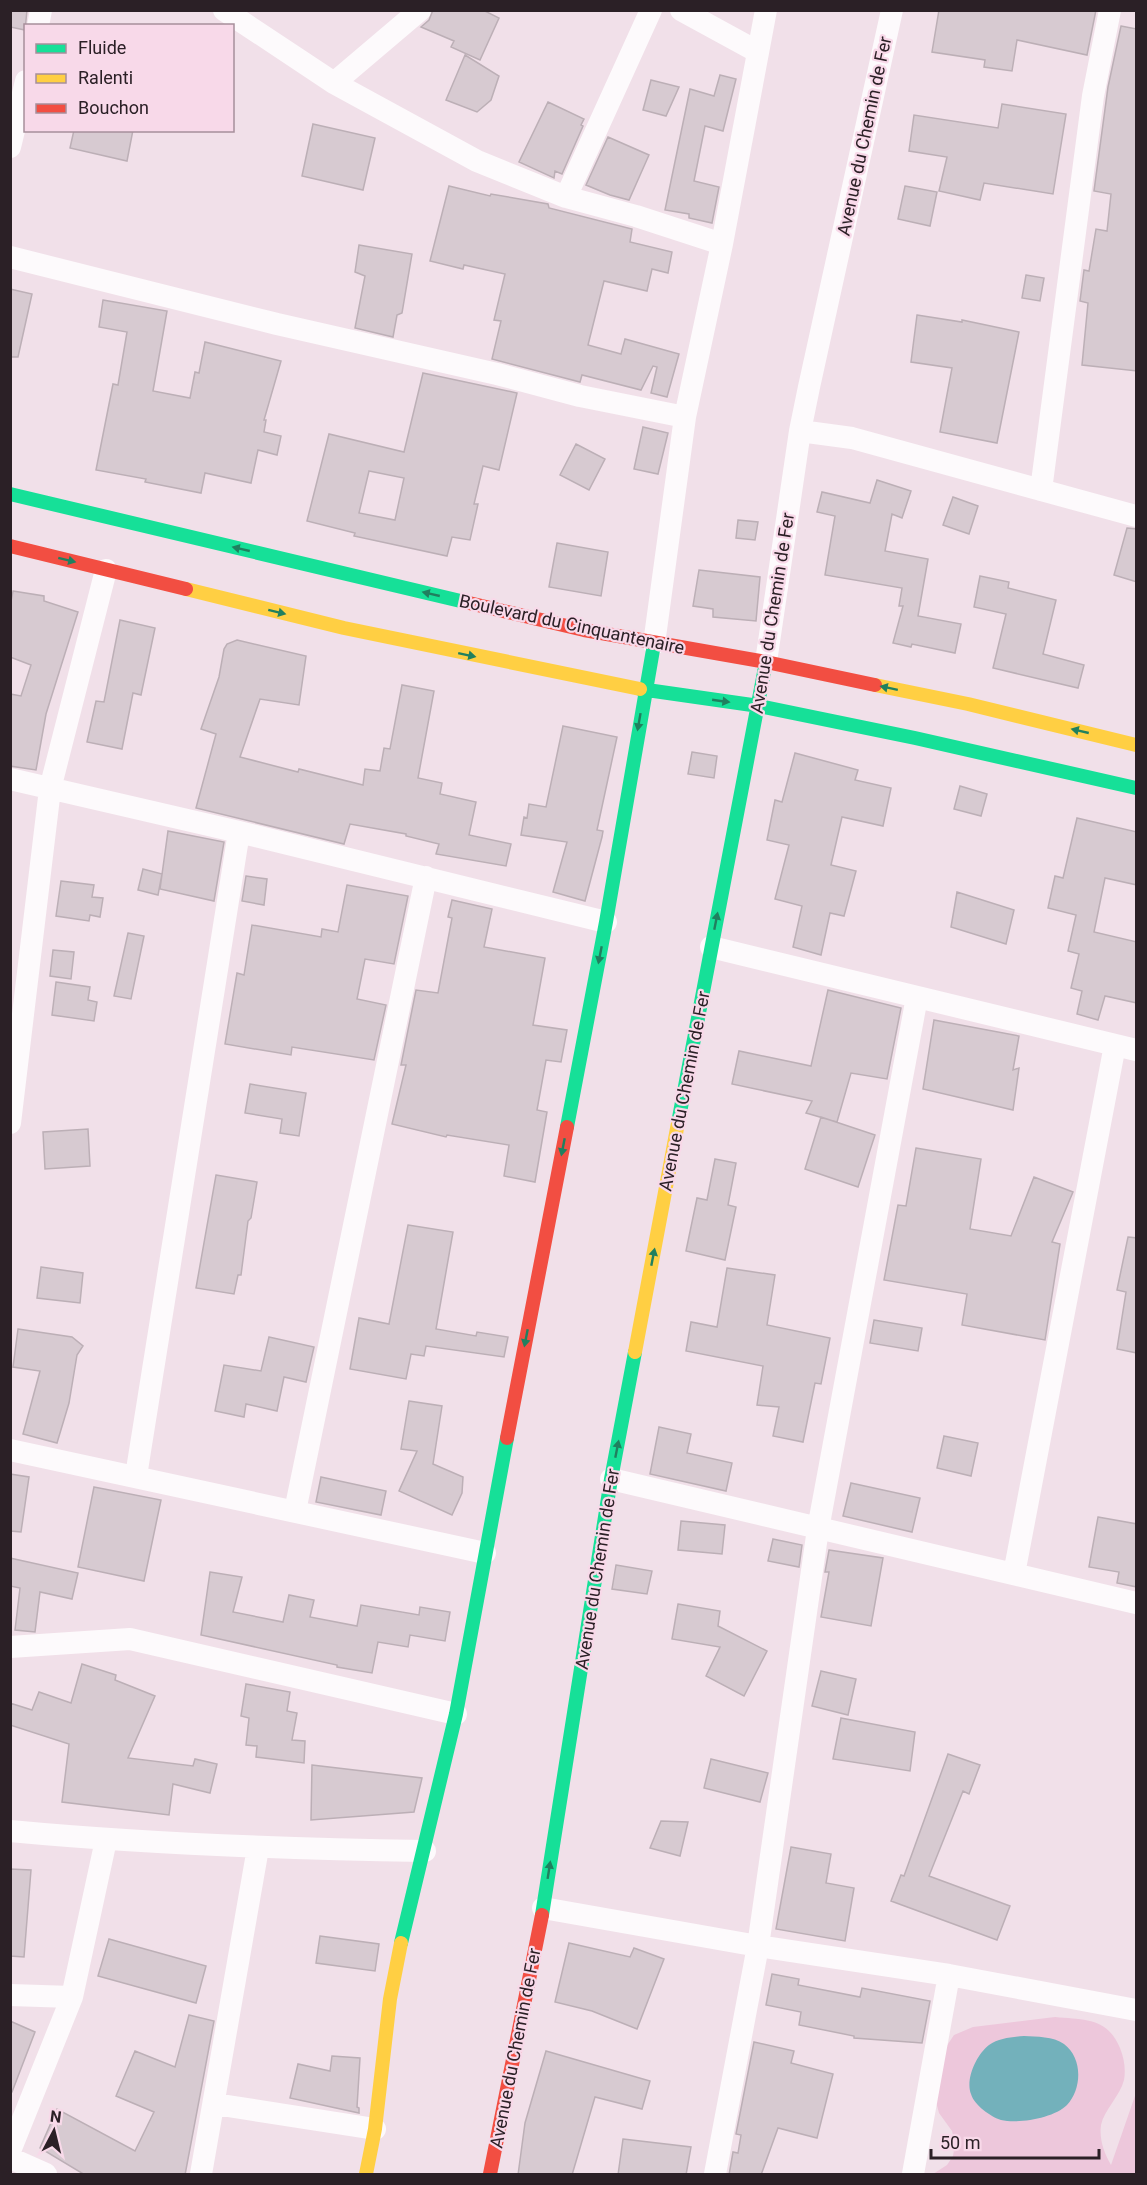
<svg xmlns="http://www.w3.org/2000/svg" width="1147" height="2185" viewBox="0 0 1147 2185" font-family="Roboto,sans-serif">
<rect width="100%" height="100%" fill="#f1e0e9"/>
<path fill="#edc7db" d="M1055,2017c30,3 52,0 65,31 4,10 6,21 4,32 -4,16 -20,30 -23,45 -2,14 3,28 10,40l25,-72v81h-203l14,-9 6,-9 2,-12 -3,-13 -13,-18 -3,-11 10,-55 8,-12 19,-8z"/>
<path fill="#73b1bb" d="M1024,2036c13,1 29,0 40,8 19,14 18,45 3,61 -13,13 -48,19 -66,15 -10,-3 -27,-15 -30,-26 -6,-15 6,-40 18,-49 10,-7 23,-8 35,-9z"/>
<path fill="#d7cad1" stroke="#bcafb6" stroke-width="1.5" fill-rule="evenodd" d="M10,10h17l-2,20 -15,-3z
M433,10h50l16,8 -19,42 -29,-13 3,-6 -33,-14 8,-7z
M939,10h157l-9,45 -70,-15 -5,31 -28,-4 1,-7 -53,-8z
M1121,26l16,3v342l-55,-6 6,-62 -8,-2 4,-31 5,1 7,-42 11,2 4,-37 -17,-3 14,-104z
M465,55l34,21 -8,24 -14,12 -31,-12z
M720,75l16,4 -13,52 -18,-5 -11,55 25,6 -7,36 -23,-5v-4l-24,-4 25,-121 24,7z
M651,80l28,7 -13,29 -23,-6z
M548,102l36,17 -3,6 2,1 -21,48 -7,-3 -1,7 -35,-16z
M1002,104l64,10 -13,80 -69,-11 -4,17 -41,-9 8,-34 -38,-6 5,-36 84,13z
M313,124l62,14 -12,52 -61,-14z
M74,130h59l-6,31 -57,-13z
M608,137l41,18 -20,45 -19,-5 -24,-10z
M449,186l41,10 1,-2 57,10 1,4 83,21 -2,13 42,10 -4,21 -16,-4 -5,22 -43,-10 -16,64 33,9 4,-15 54,15 -12,43 -16,-4 6,-26 -4,-1 -12,24 -59,-15 -2,7 -88,-23 9,-38 -7,-1 11,-46 -41,-9 -1,4 -33,-8z
M905,186l32,6 -7,34 -32,-7z
M359,245l53,9 -10,59 -5,2 -4,22 -38,-9 10,-52 -10,-4z
M1026,275l18,3 -4,23 -18,-3z
M10,289l22,5 -14,63h-8z
M103,300l64,11 -14,80 37,7 5,-26 4,1 6,-31 76,19 -17,59h2l-2,12 17,4 -4,19 -19,-5 -7,33 -46,-10 -4,20 -56,-11 1,-3 -50,-9 17,-86 5,1 9,-53 -28,-5z
M917,315l45,7v-2l57,12 -22,111 -57,-11 12,-64 -41,-6z
M423,373l94,20 -18,77 -16,-4 -9,38h4l-8,36 -18,-3 -5,19 -93,-20 1,-3 -48,-12 22,-87 75,18zM369,471l35,7 -9,42 -36,-7z
M643,427l25,6 -10,41 -24,-5z
M576,444l29,15 -16,31 -29,-15z
M877,480l34,11 -9,27 -10,-4 -7,37 43,8 -10,57 43,8 -6,29 -43,-9 -1,3 -18,-4 10,-37h-4l3,-18 -77,-13 10,-59 -18,-4 5,-20 48,11z
M953,497l25,9 -9,28 -26,-9z
M738,520l20,2 -3,18 -19,-2z
M1127,528l10,1v53l-23,-7z
M557,543l51,9 -7,44 -52,-9z
M699,570l61,7 -4,44 -43,-4v-8l-20,-3z
M980,576l29,6 -1,6 48,12 -13,54 41,11 -6,23 -85,-20 13,-54 -32,-7z
M13,591l31,5v5l34,11 -32,102 -10,56 -26,-4v-72l11,2 10,-31 -21,-8v-51z
M120,620l35,8 -14,67 -8,-2 -11,56 -35,-7 9,-41 8,1z
M237,640l69,16 -7,49 -39,-6 -20,58 58,15 1,-3 64,16 2,-16 15,2 4,-23 6,1 12,-64 32,6 -16,87 24,5 -2,11 36,8 -7,33 42,9 -5,22 -70,-12 3,-10 -33,-8v-2l-56,-10 -6,20 -148,-36 20,-74 -15,-5 18,-52 5,-28 3,-5z
M563,726l54,11 -20,93 6,1 -1,6 -17,64 -32,-9 14,-50 -46,-7 3,-18 3,1 2,-14 17,3z
M692,752l25,4 -3,22 -26,-4z
M795,753l63,17 -3,10 36,8 -8,38 -41,-9 -11,48 25,6 -12,45 -14,-3 -9,42 -28,-8 9,-41 -27,-7 14,-54 -22,-5 8,-40 7,2z
M960,786l27,8 -6,22 -27,-7z
M1077,818l60,14v53l-32,-7 -11,54 43,10v61l-32,-7 -7,24 -21,-6 5,-23 -11,-3 8,-34 -11,-3 8,-36 -28,-7 7,-32 8,2z
M168,831l56,11 -10,59 -54,-12z
M143,869l19,5 -4,21 -20,-5z
M246,876l21,3 -3,26 -22,-4z
M61,881l33,4 -2,12 11,1 -3,19 -10,-2 -1,6 -33,-5z
M347,885l61,11 -14,68 -29,-5 -8,40 29,6 -12,55 -82,-13 -1,8 -66,-11 12,-71 7,2 8,-50 69,12 1,-8 16,3z
M957,892l57,18 -8,34 -55,-17z
M452,900l40,9 -8,38 61,11 -12,67 34,5 -6,32 -15,-2 -9,50 10,2 -12,70 -31,-6 5,-31 -62,-10 -1,2 -54,-13 14,-59h-5l15,-75 22,3 14,-75 -4,-1z
M128,933l16,3 -13,63 -17,-3z
M53,950l21,2 -3,27 -21,-3z
M56,982l34,5 -2,13 9,2 -3,19 -42,-6z
M828,990l73,18 -14,71 -36,-6 -14,49 -31,-9 6,-12 -80,-17 7,-33 72,15z
M934,1020l85,16 -6,34 6,-2 -6,42 -90,-21z
M250,1084l56,9 -7,43 -19,-3 2,-14 -37,-6z
M821,1117l54,18 -17,52 -53,-18z
M88,1129l2,37 -45,3 -2,-37z
M916,1148l65,11 -11,70 41,7 23,-59 39,15 -21,50 8,2 -15,96 -83,-15 5,-31 -83,-14 14,-75 8,1z
M715,1159l21,4 -8,42 8,2 -11,53 -39,-9 11,-53 10,2z
M216,1175l41,7 -6,36 -3,3 -7,54h-3l-4,19 -38,-6z
M408,1225l45,7 -17,97 40,7 1,-4 31,5 -4,20 -78,-11 -2,10 -13,-2 -5,25 -56,-10 9,-51 30,6z
M1128,1237l9,1v115l-20,-4 9,-57 -9,-2z
M41,1267l42,6 -3,30 -43,-5z
M727,1268l48,7 -8,50 63,13 -9,46 -6,-1 -12,59 -30,-6 6,-29 -22,-2 6,-39 -77,-15 5,-29 26,5z
M874,1320l48,8 -4,23 -48,-8z
M18,1329l54,8 11,9 -6,9 -8,48 -12,40 -34,-9 17,-63 -27,-4z
M269,1337l45,10 -8,35 -22,-5 -7,34 -31,-7 -2,13 -29,-6 9,-46 37,6z
M409,1401l33,5 -9,58 30,13 -1,16 -10,22 -53,-24 18,-40 -16,-2z
M659,1427l32,7 -4,19 45,10 -6,28 -76,-17z
M944,1436l34,7 -7,33 -34,-8z
M10,1474l19,3 -8,55 -11,-1z
M321,1477l65,14 -5,24 -65,-13z
M851,1483l69,15 -8,34 -69,-16z
M94,1487l67,13 -17,81 -66,-14z
M1098,1517l39,7v63l-20,-4 2,-11 -30,-5z
M681,1521l44,4 -3,29 -44,-4z
M773,1539l29,6 -3,22 -31,-6z
M829,1550l54,8 -12,68 -50,-9 8,-45h-4z
M10,1558l68,15 -6,26 -32,-7 -5,40 -20,-2 5,-42 -10,-2z
M616,1565l36,6 -5,23 -35,-5z
M210,1572l32,5 -9,35 50,10 6,-27 25,5 -4,17 47,9 4,-21 58,10 1,-8 30,5 -5,29 -35,-6 -2,12 -30,-5 -6,31 -35,-6v-2l-136,-30z
M678,1604l42,7 -2,15 49,25 -23,45 -38,-20 14,-29 -48,-8z
M82,1664l34,11 -1,5 40,16 -27,62 65,8 2,-7 22,5 -7,29 -37,-9 -4,31 -107,-13 7,-58 -59,-19v-22l22,7 7,-18 32,11z
M821,1671l35,8 -8,36 -36,-9z
M246,1684l44,8 -3,19 10,2 -5,27 13,1 -1,22 -48,-6 1,-11 -11,-1 3,-27 -8,-2z
M841,1718l74,14 -5,39 -77,-12z
M948,1754l32,11 -11,29 -6,-3 -34,85 81,30 -13,34 -106,-39 10,-26 3,1z
M711,1759l57,14 -8,29 -56,-14z
M312,1765l110,13 -8,34 -103,8z
M661,1821l27,1 -8,34 -30,-8z
M791,1847l40,7 -5,29 28,5 -9,53 -69,-12z
M10,1869l21,1 -7,87 -14,-1z
M320,1936l59,8 -4,27 -59,-8z
M109,1939l97,27 -10,37 -98,-27z
M569,1943l61,14 4,-9 30,11 -27,70 -45,-18 -37,-9z
M772,1974l27,5 -1,6 62,12 2,-9 68,13 -8,42 -68,-5v-2l-55,-11 2,-13 -35,-7z
M189,2015l25,6 -29,154h-100l-45,-27 17,-39 78,42 19,-39 -38,-16 19,-45 40,16z
M10,2021l25,11 -23,60h-2z
M754,2042l40,9 -3,12 42,11 -16,64 -39,-10 -17,47h-32l4,-23 5,1 3,-18 -5,-1z
M546,2051l104,30 -8,28 -47,-12 -23,78h-54l7,-52z
M332,2056l28,2 -3,49 2,1v5l-69,-15 8,-34 32,7z
M623,2139l68,8 -5,28h-68z"/>
<g fill="none" stroke-linecap="round" stroke-linejoin="round">
<path stroke="#fdfafc" stroke-width="22" d="M224,10l110,73 143,78 89,36 70,19 86,28
M681,10l77,42
M38,26l3,-16
M334,83l86,-73
M10,147l16,-66
M566,197l85,-187
M10,257l267,67 220,50 83,22 105,21
M800,431l52,7 284,78
M1041,490l52,-394 17,-86
M654,644l31,-227 37,-173 44,-234
M766,662l34,-231 9,-44 83,-377
M10,779l229,53 367,90
M711,947l425,103
M10,1123l40,-334 56,-219
M10,1450l475,103
M136,1476l103,-644
M611,1479l525,124
M295,1511l131,-634
M1014,1574l101,-529
M10,1647l120,-8 326,75
M10,1831c138,13 276,18 415,20
M543,1908l215,38 191,29 187,35
M10,1995l62,2
M215,2104l160,25
M10,2151l62,-154 34,-157
M10,2158l36,16
M201,2174l57,-326
M715,2174l43,-228 60,-417 99,-532
M913,2174l36,-199"/>
<path stroke="#16e098" stroke-width="14" d="M10,494l459,109
M640,689l119,17 156,32 221,50
M678,1123l88,-461
M567,1127l39,-205 48,-278
M542,1915l69,-436 24,-127
M401,1943l55,-229 51,-276"/>
<path stroke="#ffcf43" stroke-width="14" d="M186,589l158,39 296,61
M875,685l93,19 168,41
M635,1352l43,-229
M366,2174l9,-45 15,-130 11,-56"/>
<path stroke="#f24e42" stroke-width="14" d="M10,546l176,43
M469,603l115,27 182,32 109,23
M507,1438l60,-311
M490,2174l52,-259"/>
</g>
<defs><path id="oneway-solid" d="M-6-.8H1V-3.2L6.5 0L1 3.2V.8H-6Z" transform="scale(1.5)"/></defs>
<g fill="#20805f">
<use href="#oneway-solid" transform="translate(241 549) rotate(-167)"/>
<use href="#oneway-solid" transform="translate(67 560) rotate(14)"/>
<use href="#oneway-solid" transform="translate(431 594) rotate(-167)"/>
<use href="#oneway-solid" transform="translate(277 612) rotate(14)"/>
<use href="#oneway-solid" transform="translate(467 655) rotate(12)"/>
<use href="#oneway-solid" transform="translate(889 688) rotate(-168)"/>
<use href="#oneway-solid" transform="translate(721 701) rotate(8)"/>
<use href="#oneway-solid" transform="translate(639 722) rotate(100)"/>
<use href="#oneway-solid" transform="translate(1080 731) rotate(-167)"/>
<use href="#oneway-solid" transform="translate(716 921) rotate(-79)"/>
<use href="#oneway-solid" transform="translate(600 955) rotate(101)"/>
<use href="#oneway-solid" transform="translate(563 1147) rotate(101)"/>
<use href="#oneway-solid" transform="translate(653 1257) rotate(-79)"/>
<use href="#oneway-solid" transform="translate(526 1338) rotate(101)"/>
<use href="#oneway-solid" transform="translate(617 1449) rotate(-79)"/>
<use href="#oneway-solid" transform="translate(549 1870) rotate(-81)"/>
</g>
<g text-anchor="middle" dominant-baseline="central" stroke-width="4.5" stroke-linejoin="round" paint-order="stroke">
<g font-size="18" fill="#2b2026" stroke="#f8d9e9">
<text transform="translate(864 136) rotate(-78)">Avenue du Chemin de Fer</text>
<text transform="translate(772 613) rotate(-81)">Avenue du Chemin de Fer</text>
<text transform="translate(572 624) rotate(12)">Boulevard du Cinquantenaire</text>
<text transform="translate(684 1091) rotate(-79)">Avenue du Chemin de Fer</text>
<text transform="translate(597 1569) rotate(-81)">Avenue du Chemin de Fer</text>
<text transform="translate(515 2048) rotate(-79)">Avenue du Chemin de Fer</text>
</g>
</g>
<rect width="1147" height="2185" fill="none" stroke="#2b2026" stroke-width="24"/>
<rect x="24" y="24" width="210" height="108" fill="#f8d9e9" stroke="#a68f9b" stroke-width="1.5"/>
<rect x="36" y="44" width="30" height="9" fill="#16e098" stroke="#a68f9b" stroke-width="1.5"/>
<text x="78" y="54" font-size="18" fill="#2b2026">Fluide</text>
<rect x="36" y="74" width="30" height="9" fill="#ffcf43" stroke="#a68f9b" stroke-width="1.5"/>
<text x="78" y="84" font-size="18" fill="#2b2026">Ralenti</text>
<rect x="36" y="104" width="30" height="9" fill="#f24e42" stroke="#a68f9b" stroke-width="1.5"/>
<text x="78" y="114" font-size="18" fill="#2b2026">Bouchon</text>
<g transform="translate(54 2131) rotate(7)" stroke="#f8d9e9" stroke-width="4.5" paint-order="stroke">
<path d="M0-4.5L10 22L0 15L-10 22Z" fill="#2b2026"/>
<text y="-9" font-size="16" font-weight="bold" text-anchor="middle" fill="#2b2026">N</text>
</g>
<path d="M931 2149v9h168v-9" fill="none" stroke="#2b2026" stroke-width="3"/>
<text x="940" y="2149" font-size="18" fill="#2b2026" stroke="#f8d9e9" stroke-width="4.5" paint-order="stroke">50 m</text>
</svg>
